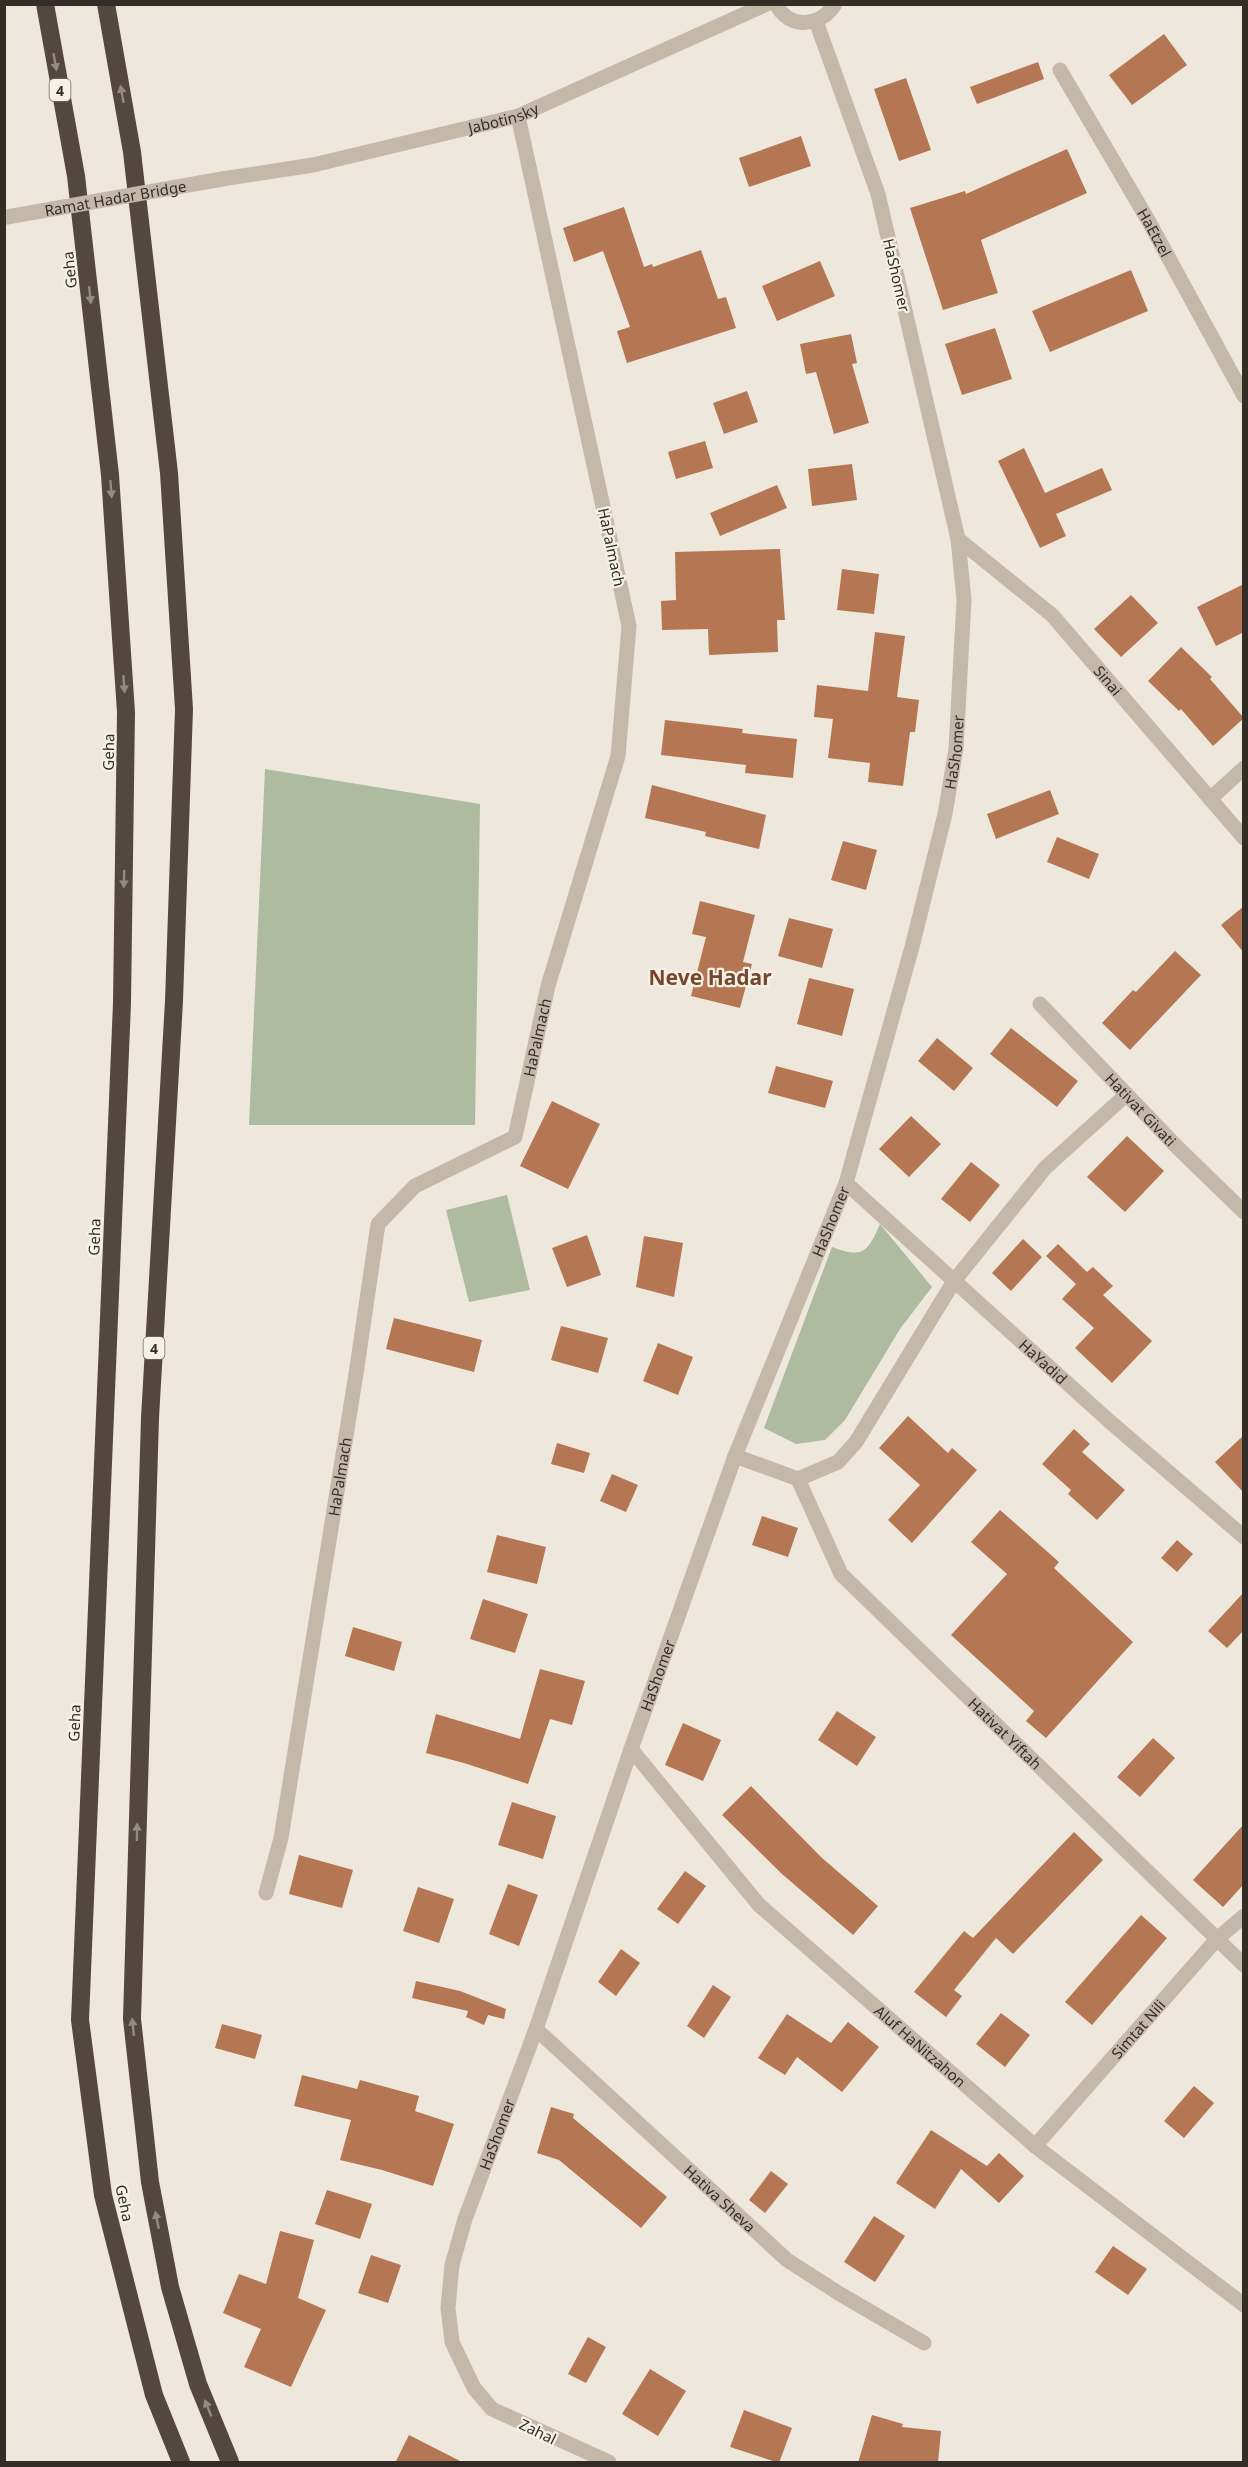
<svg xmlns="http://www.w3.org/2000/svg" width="1248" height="2467" viewBox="0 0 1248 2467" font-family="'Noto Sans',sans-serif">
<rect width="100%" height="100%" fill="#eee8dc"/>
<path fill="#aebb9e" d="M265,769l215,35 -5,321h-226z
M507,1195l23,95 -61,12 -23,-92z
M880,1224l52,63 -32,42 -55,91 -20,20 -29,4 -32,-16 68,-181c30,11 35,7 48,-23z"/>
<path fill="#b57653" d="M1164,34l23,31 -55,40 -23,-30z
M1038,62l6,17 -67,25 -7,-17z
M906,78l25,72 -32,11 -25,-72z
M801,136l10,30 -62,21 -10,-29z
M1067,149l20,44 -106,47 17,53 -55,17 -33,-102 55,-17 1,3z
M624,207l20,60 8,-3 1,3 48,-17 17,49 8,-2 10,31 -109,35 -10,-32 13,-4 -27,-76 -29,11 -11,-34z
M820,261l15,35 -58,25 -15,-35z
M1131,270l17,41 -98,41 -18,-41z
M995,328l17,51 -50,16 -17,-51z
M851,334l6,29 -5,1 17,59 -35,11 -18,-62 -10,2 -6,-30z
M747,391l11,31 -34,12 -11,-31z
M705,441l8,27 -37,11 -8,-27z
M1024,448l21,45 57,-25 10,22 -56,24 10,22 -26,12 -42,-87z
M852,464l5,36 -45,6 -4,-37z
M777,485l10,23 -67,28 -10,-23z
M780,549l5,71h-8l1,32 -69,3 -1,-26 -46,1 -1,-29 15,-1 -1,-48z
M842,569l37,5 -5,40 -37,-4z
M1244,584v48l-28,14 -19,-39z
M1131,595l27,28 -37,34 -27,-28z
M875,632l30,4 -8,61 22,3 -4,32h-5l-7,54 -35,-4 2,-19 -42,-5 5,-39 -19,-2 3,-32 51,6z
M1181,647l31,30 -2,2 34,39 -31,28 -32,-37 -2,2 -31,-30z
M665,720l78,9 -1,4 55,6 -4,39 -48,-5 1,-8 -85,-10z
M652,785l114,30 -7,34 -54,-13 1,-4 -61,-14z
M1050,790l9,24 -63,25 -9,-25z
M1057,837l42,17 -10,25 -42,-17z
M843,841l34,9 -11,40 -35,-10z
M700,901l55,14 -12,47 9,2 -12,44 -49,-12 15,-59 -14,-3z
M1244,906v47l-23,-28z
M789,918l44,11 -11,39 -44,-12z
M1175,951l26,24 -71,75 -28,-27 31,-33 3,2z
M809,978l45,11 -12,47 -45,-12z
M1011,1028l67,53 -21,26 -67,-53z
M937,1038l36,30 -19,23 -36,-30z
M776,1066l57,15 -8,27 -57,-15z
M552,1101l48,23 -32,65 -48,-23z
M911,1116l30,28 -32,33 -30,-28z
M1127,1136l37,35 -39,41 -38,-35z
M971,1162l29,23 -30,37 -29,-23z
M587,1235l14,40 -34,12 -15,-39z
M644,1236l39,7 -9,54 -38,-10z
M1023,1239l19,18 -31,34 -19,-18z
M1058,1244l29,28 6,-5 20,19 -10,9 49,46 -40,42 -37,-35 19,-20 -32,-29 14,-15 -30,-28z
M394,1318l88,22 -8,32 -88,-23z
M561,1326l47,12 -10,35 -47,-13z
M658,1343l35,14 -15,38 -35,-14z
M908,1416l40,37 4,-5 25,22 -65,73 -24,-23 32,-35 -41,-37z
M1074,1429l16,15 -8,8 43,38 -28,30 -29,-26 3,-4 -29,-26z
M1244,1435v58l-29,-31z
M557,1443l33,10 -6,20 -33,-9z
M612,1474l26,11 -12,27 -26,-11z
M1000,1510l59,52 -5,6 79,74 -87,96 -20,-17 8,-10 -83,-76 56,-61 -36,-32z
M762,1516l36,12 -10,29 -36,-12z
M497,1535l49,12 -9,37 -50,-12z
M1177,1540l16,14 -16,18 -16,-14z
M1244,1592v38l-17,18 -19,-17z
M483,1599l45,15 -13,39 -45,-14z
M353,1627l49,15 -8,29 -49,-15z
M540,1669l45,12 -13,44 -22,-6 -22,65 -64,-21 -38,-10 10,-39 84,25z
M837,1711l39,26 -19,29 -39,-26z
M683,1723l38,17 -18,41 -38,-16z
M1153,1738l22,20 -35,39 -23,-20z
M751,1786l71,72 56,48 -25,29 -71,-61 -60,-59z
M512,1802l44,14 -13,43 -45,-14z
M1244,1824v60l-21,23 -30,-27z
M1074,1832l29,28 -90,94 -17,-16 -42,52 8,6 -16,21 -32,-25 50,-61 9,7z
M299,1855l54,15 -11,38 -53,-14z
M685,1871l21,15 -28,38 -21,-15z
M508,1884l30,11 -19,51 -30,-12z
M418,1887l36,12 -15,44 -36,-12z
M1141,1915l26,23 -75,87 -27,-23z
M621,1949l19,14 -24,33 -18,-14z
M416,1981l44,10 46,18 -2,10 -16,-4 -4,10 -18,-8 2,-6 -56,-13z
M713,1985l18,12 -27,41 -17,-12z
M1001,2013l29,22 -25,32 -29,-23z
M787,2014l44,29 17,-21 31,25 -37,45 -45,-35 -12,18 -27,-17z
M222,2024l40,11 -7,24 -40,-11z
M302,2075l55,14 3,-9 59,16 -4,15 39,13 -21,62 -51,-16 -42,-10 11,-40 -57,-14z
M1194,2086l20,17 -30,35 -20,-17z
M551,2107l23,7 -1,4 94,79 -26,31 -82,-68 -22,-7z
M931,2130l56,36 12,-13 25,23 -25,27 -38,-34 -26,40 -39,-26z
M771,2171l17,13 -23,29 -16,-13z
M327,2190l45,14 -12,35 -45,-15z
M874,2216l31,20 -30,46 -31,-20z
M280,2231l34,9 -16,58 28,12 -35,77 -47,-20 17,-38 -38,-16 16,-39 27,10z
M1113,2246l34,23 -19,26 -33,-23z
M371,2255l30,10 -13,38 -30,-10z
M588,2337l18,10 -20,36 -18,-9z
M650,2369l36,22 -28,45 -36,-22z
M744,2410l48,18 -13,35 -49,-16z
M872,2415l31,9 -1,3 39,4 -3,32h-80z
M409,2435l55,28h-69z"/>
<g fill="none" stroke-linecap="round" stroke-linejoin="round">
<g stroke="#c4b9a9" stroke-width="15">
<path d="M776,4c13,26 45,23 59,0"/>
<path id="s1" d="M1060,70l88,150 96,176"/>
<path id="s2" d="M222,179l91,-14 205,-49 249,-112"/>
<path id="s3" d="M958,539l94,76 192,223"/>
<path d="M1210,799l34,-31"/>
<path id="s4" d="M1040,1004l136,142 68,66"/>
<path id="s5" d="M846,1183l262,237 136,117"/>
<path d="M735,1456l63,23 40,-17 18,-20 98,-161 91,-113 81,-73"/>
<path id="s6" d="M798,1479l43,95 403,391"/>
<path id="s7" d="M631,1749l128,156 276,241 209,159"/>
<path id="s8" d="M266,1893l15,-55 75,-464 22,-150 37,-38 100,-49 33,-151 70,-230 11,-130 -111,-510"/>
<path id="s9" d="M536,2029l251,231 53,34 84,49"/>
<path id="s10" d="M1035,2146l182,-207 27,-23"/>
<path id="s11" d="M609,2462l-117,-53 -18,-21 -22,-46 -4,-34 4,-43 13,-46 71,-190 95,-280 104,-293 111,-273 66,-236 33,-133 11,-65 8,-149 -6,-61 -80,-345 -62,-173"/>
</g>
<path stroke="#524840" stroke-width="18" d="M45,4l31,172 7,61 27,238 16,237 -4,291 -42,1017 23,175 51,200 27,67
M106,4l26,148 37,321 15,236 -10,292 -24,417 -18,601 18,163 20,105 28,97 32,78"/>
<path stroke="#c4b9a9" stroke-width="15" id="s12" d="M7,217l215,-38"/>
</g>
<defs><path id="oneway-solid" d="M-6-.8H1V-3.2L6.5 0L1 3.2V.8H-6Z" transform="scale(1.5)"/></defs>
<g fill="#948c83">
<use href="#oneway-solid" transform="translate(55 62) rotate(80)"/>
<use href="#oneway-solid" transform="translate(122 94) rotate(-100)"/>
<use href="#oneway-solid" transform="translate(90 295) rotate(84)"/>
<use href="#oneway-solid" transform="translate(111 489) rotate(86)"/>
<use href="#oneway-solid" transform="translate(124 684) rotate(86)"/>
<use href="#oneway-solid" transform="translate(124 879) rotate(91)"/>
<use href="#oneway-solid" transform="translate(137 1832) rotate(-89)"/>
<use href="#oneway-solid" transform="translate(133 2027) rotate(-96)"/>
<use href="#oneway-solid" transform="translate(157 2220) rotate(-101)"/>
<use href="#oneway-solid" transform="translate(208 2408) rotate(-112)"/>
</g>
<g text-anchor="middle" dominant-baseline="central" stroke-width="4.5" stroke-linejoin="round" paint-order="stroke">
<g fill="#f6f1e7" stroke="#6e6861" stroke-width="1.5">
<rect x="49.5" y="79" width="21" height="22" rx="4.5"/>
<rect x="143.5" y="1337" width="21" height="22" rx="4.5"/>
</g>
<g font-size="14" font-weight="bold" fill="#332d28">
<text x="60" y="90">4</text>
<text x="154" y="1348">4</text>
</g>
<g font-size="15" fill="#332d28" stroke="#f6f1e7">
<text stroke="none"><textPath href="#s2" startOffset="288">Jabotinsky</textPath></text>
<text stroke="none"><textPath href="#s12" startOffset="110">Ramat Hadar Bridge</textPath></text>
<text stroke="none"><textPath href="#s1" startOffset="188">HaEtzel</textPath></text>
<text transform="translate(69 270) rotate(-96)">Geha</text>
<text transform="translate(897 275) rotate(77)">HaShomer</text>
<text transform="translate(612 547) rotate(78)">HaPalmach</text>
<text stroke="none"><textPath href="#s3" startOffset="207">Sinai</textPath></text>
<text transform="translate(108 752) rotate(-89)">Geha</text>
<text stroke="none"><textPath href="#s11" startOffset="1881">HaShomer</textPath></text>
<text stroke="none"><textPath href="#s8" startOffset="945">HaPalmach</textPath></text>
<text stroke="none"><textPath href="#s4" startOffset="146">Hativat Givati</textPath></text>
<text stroke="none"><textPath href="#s11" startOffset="1395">HaShomer</textPath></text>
<text transform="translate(94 1237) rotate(-88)">Geha</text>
<text stroke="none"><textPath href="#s5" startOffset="266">HaYadid</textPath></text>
<text stroke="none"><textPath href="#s8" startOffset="423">HaPalmach</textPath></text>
<text stroke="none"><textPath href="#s11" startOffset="909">HaShomer</textPath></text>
<text transform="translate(74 1723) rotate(-88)">Geha</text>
<text stroke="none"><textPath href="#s6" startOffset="333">Hativat Yiftah</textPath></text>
<text stroke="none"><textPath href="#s10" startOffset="156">Simtat Nili</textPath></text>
<text stroke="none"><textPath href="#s7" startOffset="416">Aluf HaNitzahon</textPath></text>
<text stroke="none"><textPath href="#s11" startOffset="423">HaShomer</textPath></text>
<text stroke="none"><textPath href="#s9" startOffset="250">Hativa Sheva</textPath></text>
<text transform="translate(125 2203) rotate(78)">Geha</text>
<text transform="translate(538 2431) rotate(26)">Zahal</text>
</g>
<g font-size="21" font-weight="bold" fill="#77472c" stroke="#f6f1e7">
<text x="710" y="977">Neve Hadar</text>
</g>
</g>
<rect width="1248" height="2467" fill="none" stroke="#332d28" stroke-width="12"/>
</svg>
